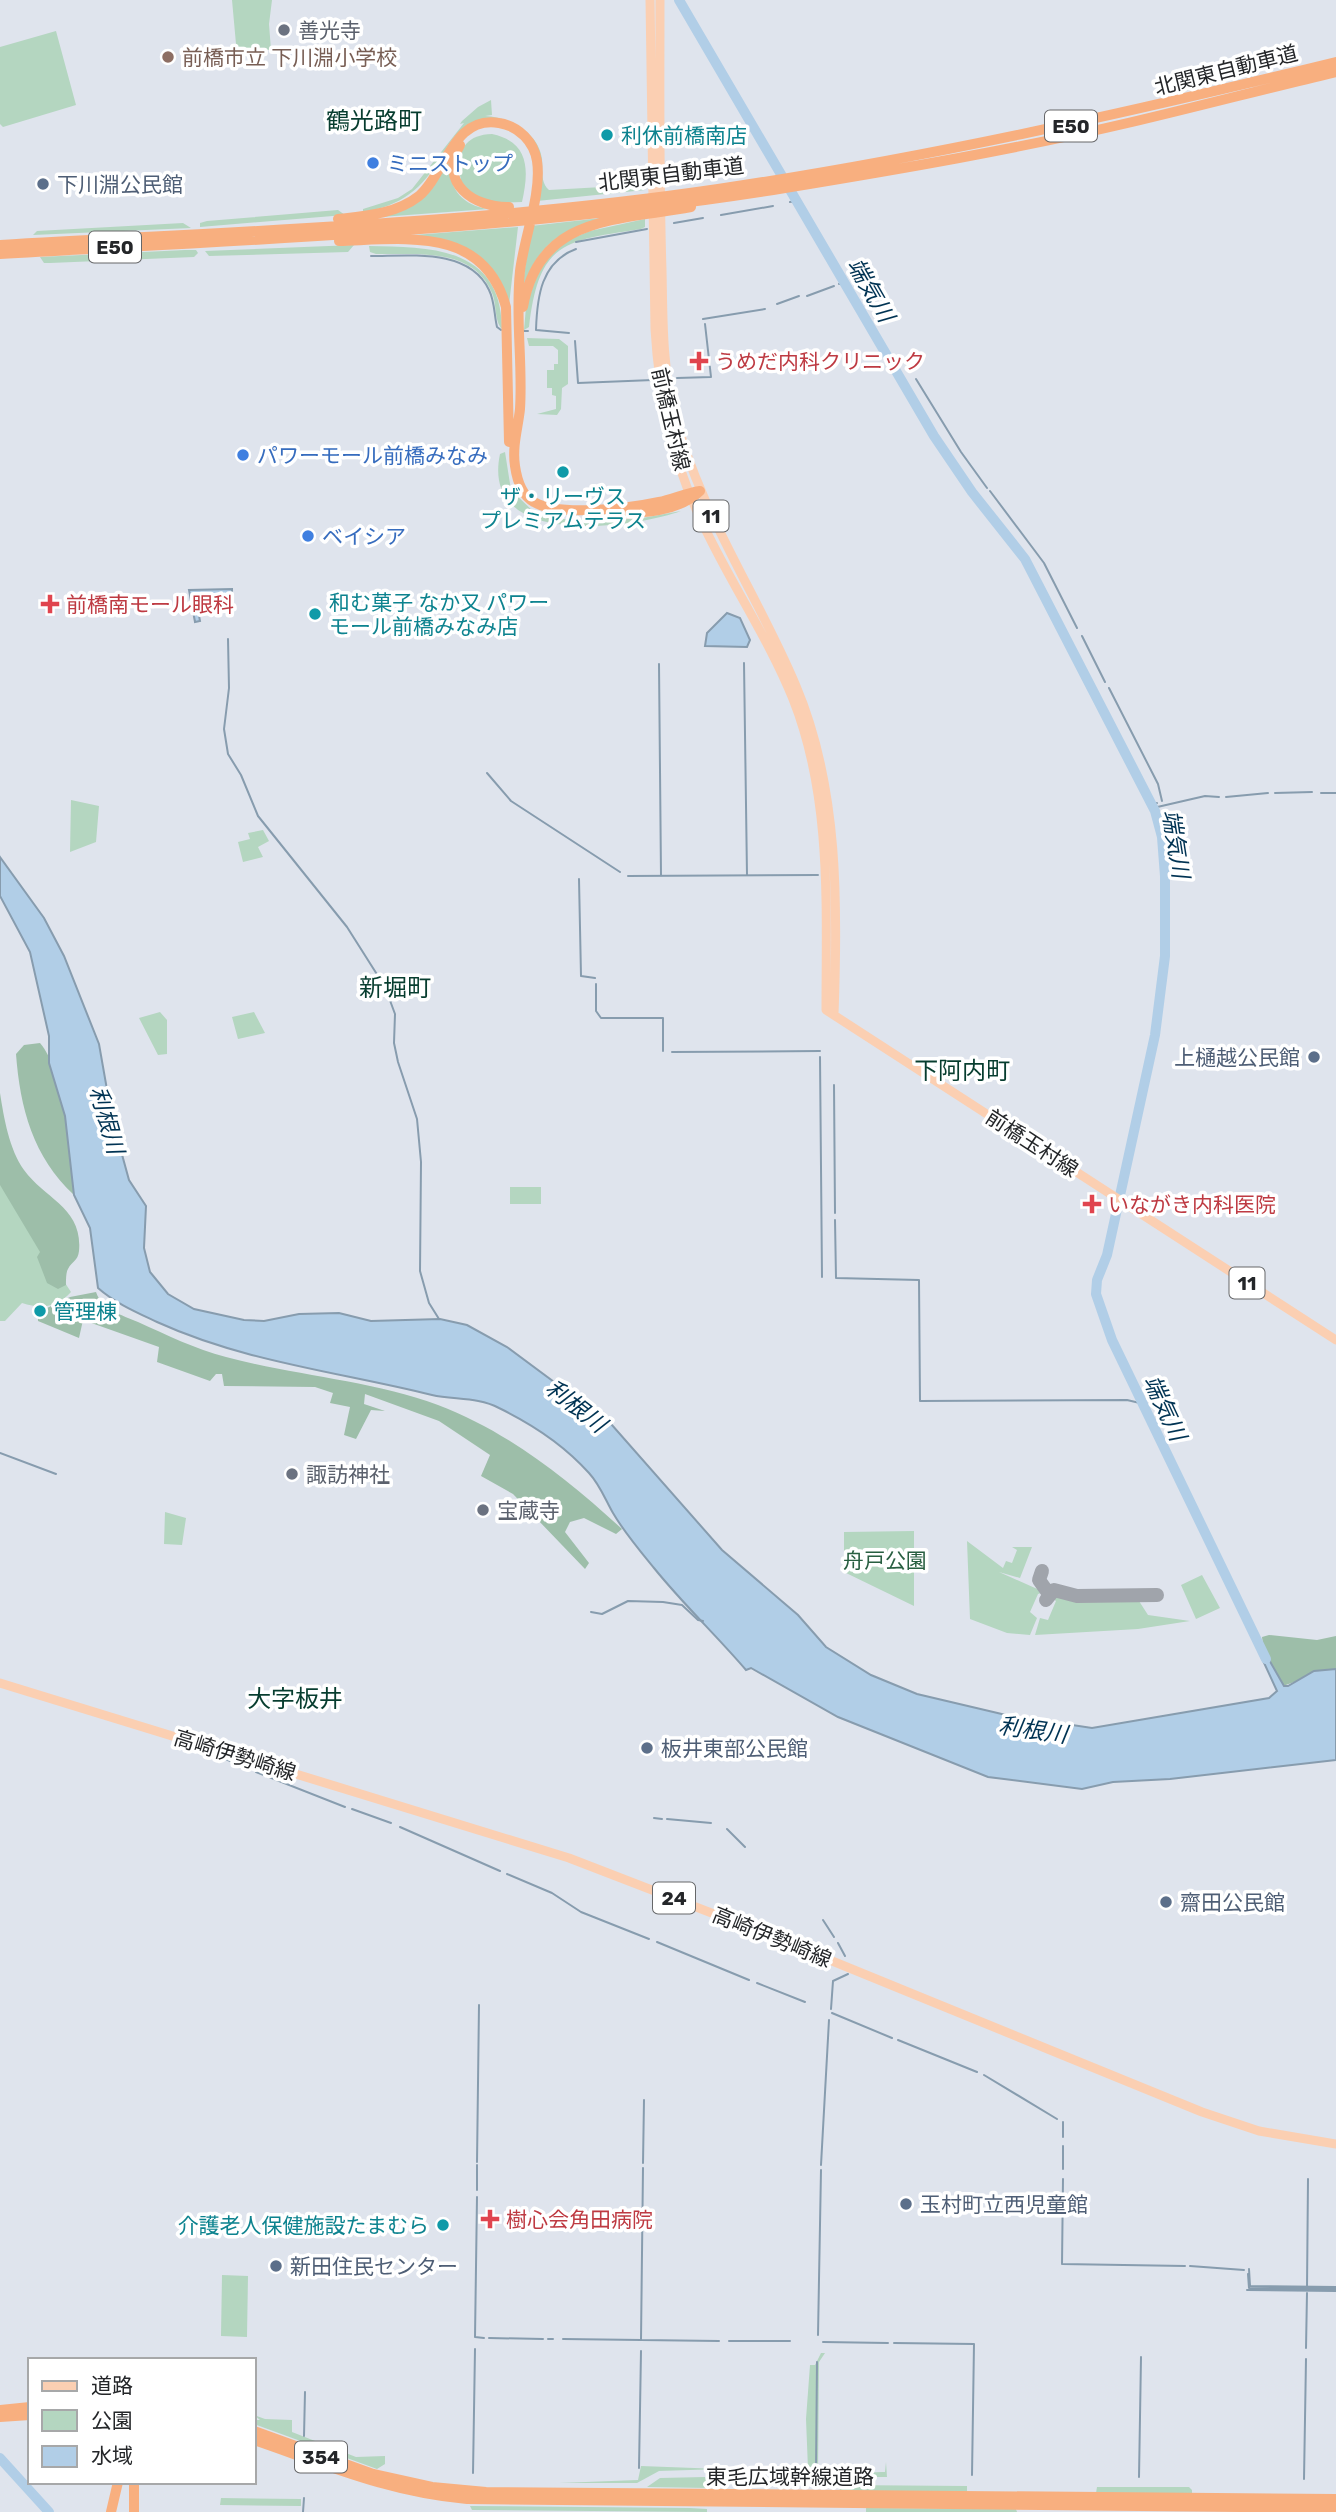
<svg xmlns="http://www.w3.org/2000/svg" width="1336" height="2512" viewBox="0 0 1336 2512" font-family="Rubik,'Noto Sans JP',sans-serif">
<rect width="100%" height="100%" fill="#dfe4ed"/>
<path fill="#b4d6c0" d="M232,0h40l-3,24 2,26h-16v6l-18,-1z
M56,31l20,74 -73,22 -3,-3v-77z
M491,100l1,15 -7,1c25,1 54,17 57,43 1,12 -2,23 7,31l89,-5 7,5 -108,11 5,-30 -26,-46 -51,2c-11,8 -17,18 -24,30 -19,32 -40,49 -78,55v-3l35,-11 14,-9 52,-66 -4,1 2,-3 16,-14z
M492,134c38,8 37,37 30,68l-34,1 -25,-15c-8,-27 -5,-53 29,-54z
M453,150c-9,30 3,54 35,59l-107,8 26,-10z
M338,210l7,5 -145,12v-4l7,-2z
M636,214c-59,11 -92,14 -114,76l9,-64z
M645,219v8l-4,2c-77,12 -102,12 -112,98l-5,3 2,-23 14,-41 23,-24 27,-11z
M183,223l8,5 -158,7 4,-4z
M518,227l-9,78c-21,-58 -49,-63 -107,-69z
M354,245l-6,7 -139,4 -4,-5z
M369,246c63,1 132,1 133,83 -8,-8 -5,-25 -10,-36 -19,-46 -75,-38 -116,-39l-6,-2z
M185,250h11l2,3 -4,4 -144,6h-6l-4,-6z
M527,338l32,1 9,7v38l-6,4 -1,21 -4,6 -20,-1 19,-5v-13l-4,-1v-7h-5v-18h7v-6h4v-14l-5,-4h-24z
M505,452l6,38 25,24 23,5h78l44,-8c-51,18 -201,38 -181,-57z
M71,800l28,6 -3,36 -26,10z
M263,830l6,11 -11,6 5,10 -20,5 -5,-20 12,-3 -2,-6z
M160,1012l7,8v34l-9,1 -19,-37z
M254,1012l11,21 -27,6 -6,-22z
M0,1184l71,108c-14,16 -30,17 -49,11l-17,18h-5z
M510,1187h31v17h-31z
M165,1512l21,6 -4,27 -18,-1z
M914,1531v75l-70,-34v-40z
M967,1541l36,27 3,-7 6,2 5,-13 -5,-3h20l-12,31 -21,-6 45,20 -6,2 -8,18 7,6 -7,17 -23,-2 -37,-14z
M1202,1575l18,33 -24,11 -15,-34z
M1055,1595l16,6h68l9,14 42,6 -52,8 -103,6 5,-17 8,2 8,-19 -4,-3z
M222,2275l26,1 -1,61 -26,-1z
M821,2353h4l-6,9 -1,110c15,7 48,-1 67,0l1,-10 1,15h-66l-13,-8 -2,-50 4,-54h5z
M254,2415l11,4 27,1v12l64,25 29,-1v8l-8,5 -123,-45v-4h6z
M641,2466l80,3 -62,2 -22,12h-78l79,-3z
M705,2477l4,11 -62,-1 13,-9z
M842,2485l125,1v8l-128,-3z
M1097,2487h92l3,3v4l-96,-1z
M221,2498l80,1v7l-81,-1z
M470,2506l220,2 17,1v3l-235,-2z
M866,2508l150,1 1,3h-151z"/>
<path fill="#9dbea9" d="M40,1043c24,27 32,116 34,152 -41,-38 -54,-87 -58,-141l8,-9z
M0,1093c4,25 9,56 24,77 21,29 59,38 55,81 -1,10 -7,10 -11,18 -2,3 -2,11 -2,16l-8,4 -11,-6 -10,-26 3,-5 -40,-67z
M96,1292c6,18 26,23 42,30 29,13 57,27 88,35 70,19 144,23 212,48 71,27 129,74 184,124l-6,5 -32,-16 -14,4 -5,10 24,31 -4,6 -72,-75 -32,-18 9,-21 -51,-34 -74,-27 -1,10 21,7 -14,-1 -15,29 -12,-4 6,-28 -20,-4 3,-10 -18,-6 -91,-1 -2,-12h-6l-6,7 -53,-19 2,-15 -76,-27 -4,18 -41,-17v-5l6,-1 1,-6 25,-12z
M1269,1635l48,5 19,-4v33h-6l-47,17 -19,-35 -2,-14z"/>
<path fill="#b1cee7" stroke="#879cae" stroke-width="2" d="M232,589v12l-34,9 2,11 -5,1 -6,-32z
M727,613l13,5 10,22 -3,7 -42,-1 2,-13z
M0,857l44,61 20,38 35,88 13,74 17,62 17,26 -2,42 6,24 18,22 26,15 50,11 20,1 35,-7 40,-1 32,8 69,-2 27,6 40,22 105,78 110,125 76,65 28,32 45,28 46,19 89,21 86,13 177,-30 8,-7 -18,-39 5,-1 20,35h4l26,-15 22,-2v91l-166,19 -57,3 -31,7 -94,-12 -150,-60 -87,-49 -5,2c-30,-35 -63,-66 -92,-102 -14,-17 -30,-36 -41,-55 -8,-14 -13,-28 -24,-40 -25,-28 -57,-49 -90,-65 -21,-11 -45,-8 -67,-13 -93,-23 -187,-33 -275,-73 -21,-10 -42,-19 -59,-34l-8,-60 -16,-33 -9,-79 -16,-53v-27l-19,-84 -30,-56z"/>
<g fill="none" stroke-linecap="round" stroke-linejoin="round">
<path stroke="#879cae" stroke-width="2" d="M790,202l6,-1
M721,215l52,-9
M674,223l29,-5
M576,242l71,-13
M371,256c39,0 98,-8 118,34 6,12 5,25 8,37l4,3
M839,284l5,-2
M807,296l27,-10
M777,304l22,-8
M703,319l62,-10
M524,331h4
M569,333l-33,-3c1,-33 5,-68 40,-81
M575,341l3,42 75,-3
M677,378l34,-1 -6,-53
M916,379l45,73 26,36
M990,491l54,72 33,65
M1082,636l23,46
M228,639l1,49 -5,41 4,25 13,21 17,41 89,111 38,60 10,27 -1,29 4,19 19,57 4,43 -1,109 9,32 10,16
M744,663l3,212
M659,664l2,211
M1109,688l49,96 4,17
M487,773l24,28 109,71
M1275,793l37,-1
M1321,793h15
M1226,797l42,-4
M1152,805l5,-2
M1153,808l52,-12 14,1
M628,876l190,-1
M579,879l2,97 14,2
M596,984v27l5,7h62v33
M672,1052l148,-1
M820,1057l2,220
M834,1085l1,128
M835,1220l1,58 83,2 1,121 207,-1 17,4
M0,1453l56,21
M591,1612l11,2 26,-13 35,1 19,3 16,15 5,1
M208,1752l42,17
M256,1772l89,35
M352,1809l39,14
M654,1818l8,1
M667,1819l44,4
M400,1827l100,44
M727,1829l18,18
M507,1874l45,19 29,19 68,27
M823,1920l11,17
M657,1942l92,38
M838,1943l7,13
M757,1983l48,19
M831,2009l2,-28 15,-7
M832,2013l60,25
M898,2040l79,32
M984,2075l73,44
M1063,2137v-15
M477,2162l2,-157
M643,2163l1,-63
M821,2165l8,-145
M1063,2169v-23
M1063,2179l-1,85 123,2
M477,2190v-25
M477,2197l-2,140 9,1
M1190,2266l54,4
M1249,2269l1,17 86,1
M1248,2274l1,14 87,1
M1307,2287l1,-108
M1247,2290l89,1
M818,2335l3,-165
M489,2338l54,1
M548,2339h5
M563,2339l156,2
M641,2340l2,-172
M729,2341h61
M823,2342l65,1
M894,2343l80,1 -2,131
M1306,2348l1,-55
M304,2436l1,-44
M639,2468l2,-117
M816,2470l1,-108
M473,2473l2,-124
M1139,2477l2,-120
M1304,2479l2,-120
M303,2512l1,-14"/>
<path stroke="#b1cee7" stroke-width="10" d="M679,0l255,436 38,56 53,67 130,252 7,26 3,39v80l-10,79 -48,220 -10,25 -1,14 16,46 154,319
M0,2458l49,54"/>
<path stroke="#a0a4ab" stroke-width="14" d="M1042,1571l-3,9 10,14
M1046,1600l8,-10 23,6 80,-1"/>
<path stroke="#fbcfb2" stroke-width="9" d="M650,0l5,329c4,66 17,131 46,191 28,61 67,117 92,179 39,98 33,207 33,311l510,330
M660,0c0,90 -1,180 2,270 1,47 0,95 12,141 24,99 83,182 122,275 43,101 42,220 38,328
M0,1683l569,175 202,78 431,176 57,19 77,13"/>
<path stroke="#f8af7f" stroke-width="10" d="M460,145c-22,38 14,63 49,62
M338,219c28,-3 58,-5 81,-23 27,-23 34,-81 80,-73 20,3 35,19 38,38 5,32 -13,77 -17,110 -5,46 3,92 0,138 -2,19 -8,37 -5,57 2,14 6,29 19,36 25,15 97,6 125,0 14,-3 27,-9 41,-11
M339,241c67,-2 145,-15 167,66l3,135
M0,245c239,-14 480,-21 718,-56 209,-31 413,-77 618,-127
M0,254c262,-15 525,-24 785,-66 116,-19 232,-39 347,-66 68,-16 136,-34 204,-50
M523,307c16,-92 94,-86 168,-100
M613,514c28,-1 66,-2 87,-23
M0,2410l30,-3
M0,2417l30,-2
M254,2431l119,43 59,13 54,5 850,7
M254,2440c73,25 134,52 213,59l869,9
M134,2482v30
M111,2512l7,-30"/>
</g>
<g fill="#6b7280" stroke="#fff" stroke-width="2.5">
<circle cx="284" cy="30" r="7"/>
<circle cx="292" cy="1474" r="7"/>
<circle cx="483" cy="1510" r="7"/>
</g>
<circle fill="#8d6e63" stroke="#fff" stroke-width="2.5" cx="168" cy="57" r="7"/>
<g fill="#0f9aa8" stroke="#fff" stroke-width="2.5">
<circle cx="607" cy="135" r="7"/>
<circle cx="563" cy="472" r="7"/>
<circle cx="315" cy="614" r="7"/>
<circle cx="40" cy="1311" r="7"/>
<circle cx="443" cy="2225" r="7"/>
</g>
<g fill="#3f7fe0" stroke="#fff" stroke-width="2.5">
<circle cx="373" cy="163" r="7"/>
<circle cx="243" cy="455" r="7"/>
<circle cx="308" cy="536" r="7"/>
</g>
<g fill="#5c6f8a" stroke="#fff" stroke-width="2.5">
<circle cx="43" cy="184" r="7"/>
<circle cx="1314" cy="1057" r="7"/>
<circle cx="647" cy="1748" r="7"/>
<circle cx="1166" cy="1902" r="7"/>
<circle cx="906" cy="2204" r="7"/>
<circle cx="276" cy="2266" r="7"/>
</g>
<g fill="#e0444e" stroke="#fff" stroke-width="2.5">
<path d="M695.5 350.5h7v7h7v7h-7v7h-7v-7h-7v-7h7z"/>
<path d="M46.5 593.5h7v7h7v7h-7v7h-7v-7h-7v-7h7z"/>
<path d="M1088.5 1193.5h7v7h7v7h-7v7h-7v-7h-7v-7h7z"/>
<path d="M486.5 2208.5h7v7h7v7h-7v7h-7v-7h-7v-7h7z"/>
</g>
<g text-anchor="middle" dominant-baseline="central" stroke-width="7" stroke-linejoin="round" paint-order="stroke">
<g fill="#fff" stroke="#666769" stroke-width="2">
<rect x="1045" y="110.5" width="52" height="31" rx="5"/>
<rect x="89" y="231.5" width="52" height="31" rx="5"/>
<rect x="693.5" y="500.5" width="35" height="31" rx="5"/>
<rect x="1229.5" y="1267.5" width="35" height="31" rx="5"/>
<rect x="653" y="1882.5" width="42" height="31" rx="5"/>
<rect x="295" y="2441.5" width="52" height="31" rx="5"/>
</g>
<g font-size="19" font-weight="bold" fill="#242629">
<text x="1071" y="126">E50</text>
<text x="115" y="247">E50</text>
<text x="711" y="516">11</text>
<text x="1247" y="1283">11</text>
<text x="674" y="1898">24</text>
<text x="321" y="2457">354</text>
</g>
<g font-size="21" fill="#5b616d" stroke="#fff" text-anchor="start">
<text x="298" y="30">善光寺</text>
<text x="306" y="1474">諏訪神社</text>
<text x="497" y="1510">宝蔵寺</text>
</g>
<g font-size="21" fill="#785e54" stroke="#fff" text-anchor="start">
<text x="182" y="57">前橋市立 下川淵小学校</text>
</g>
<g font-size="21" fill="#242629" stroke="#fff">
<text transform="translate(1226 70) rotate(-14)">北関東自動車道</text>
<text transform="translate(671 174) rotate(-7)">北関東自動車道</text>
<text transform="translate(671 419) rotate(77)">前橋玉村線</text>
<text transform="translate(1032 1143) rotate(33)">前橋玉村線</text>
<text transform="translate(235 1755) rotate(17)">高崎伊勢崎線</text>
<text transform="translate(772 1937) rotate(22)">高崎伊勢崎線</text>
<text x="790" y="2476">東毛広域幹線道路</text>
</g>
<g font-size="21" fill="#0d838f" stroke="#fff" text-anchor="start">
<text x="621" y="135">利休前橋南店</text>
<text x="563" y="496" text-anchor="middle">ザ・リーヴス<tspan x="563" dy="24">プレミアムテラス</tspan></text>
<text x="329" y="602">和む菓子 なか又 パワー<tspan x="329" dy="24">モール前橋みなみ店</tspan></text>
<text x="54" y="1311">管理棟</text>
<text x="429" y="2225" text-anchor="end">介護老人保健施設たまむら</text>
</g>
<g font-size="21" fill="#366cbe" stroke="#fff" text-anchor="start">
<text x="387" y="163">ミニストップ</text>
<text x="257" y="455">パワーモール前橋みなみ</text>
<text x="322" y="536">ベイシア</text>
</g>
<g font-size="21" fill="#4e5e75" stroke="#fff" text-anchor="start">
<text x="57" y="184">下川淵公民館</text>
<text x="1300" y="1057" text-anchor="end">上樋越公民館</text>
<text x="661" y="1748">板井東部公民館</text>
<text x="1180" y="1902">齋田公民館</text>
<text x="920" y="2204">玉村町立西児童館</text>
<text x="290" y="2266">新田住民センター</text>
</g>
<g font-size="21" fill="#be3a42" stroke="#fff" text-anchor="start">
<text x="715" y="361">うめだ内科クリニック</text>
<text x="66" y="604">前橋南モール眼科</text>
<text x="1108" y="1204">いながき内科医院</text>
<text x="506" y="2219">樹心会角田病院</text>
</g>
<g font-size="21" fill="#285f41" stroke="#fff">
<text x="885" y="1560">舟戸公園</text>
</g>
<g font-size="23" font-style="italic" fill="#003353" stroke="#fff">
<text transform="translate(871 290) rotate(60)">端気川</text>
<text transform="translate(1176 844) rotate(81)">端気川</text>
<text transform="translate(107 1120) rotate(74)">利根川</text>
<text transform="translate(576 1406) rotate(38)">利根川</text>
<text transform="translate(1165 1408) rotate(65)">端気川</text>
<text transform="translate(1033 1730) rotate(8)">利根川</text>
</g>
<g font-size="24" fill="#073d2f" stroke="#fff">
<text x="374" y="121">鶴光路町</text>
<text x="395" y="988">新堀町</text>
<text x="962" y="1071">下阿内町</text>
<text x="295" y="1699">大字板井</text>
</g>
</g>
<rect x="28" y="2358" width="228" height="126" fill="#ffffff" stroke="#a7a8a9" stroke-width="2"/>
<rect x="42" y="2381" width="35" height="10" fill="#fbcfb2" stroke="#a7a8a9" stroke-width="2"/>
<text x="91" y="2393" font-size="21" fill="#242629">道路</text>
<rect x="42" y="2410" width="35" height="21" fill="#b4d6c0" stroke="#a7a8a9" stroke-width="2"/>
<text x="91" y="2428" font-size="21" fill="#242629">公園</text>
<rect x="42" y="2446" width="35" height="21" fill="#b1cee7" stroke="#a7a8a9" stroke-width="2"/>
<text x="91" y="2463" font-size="21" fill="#242629">水域</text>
</svg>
